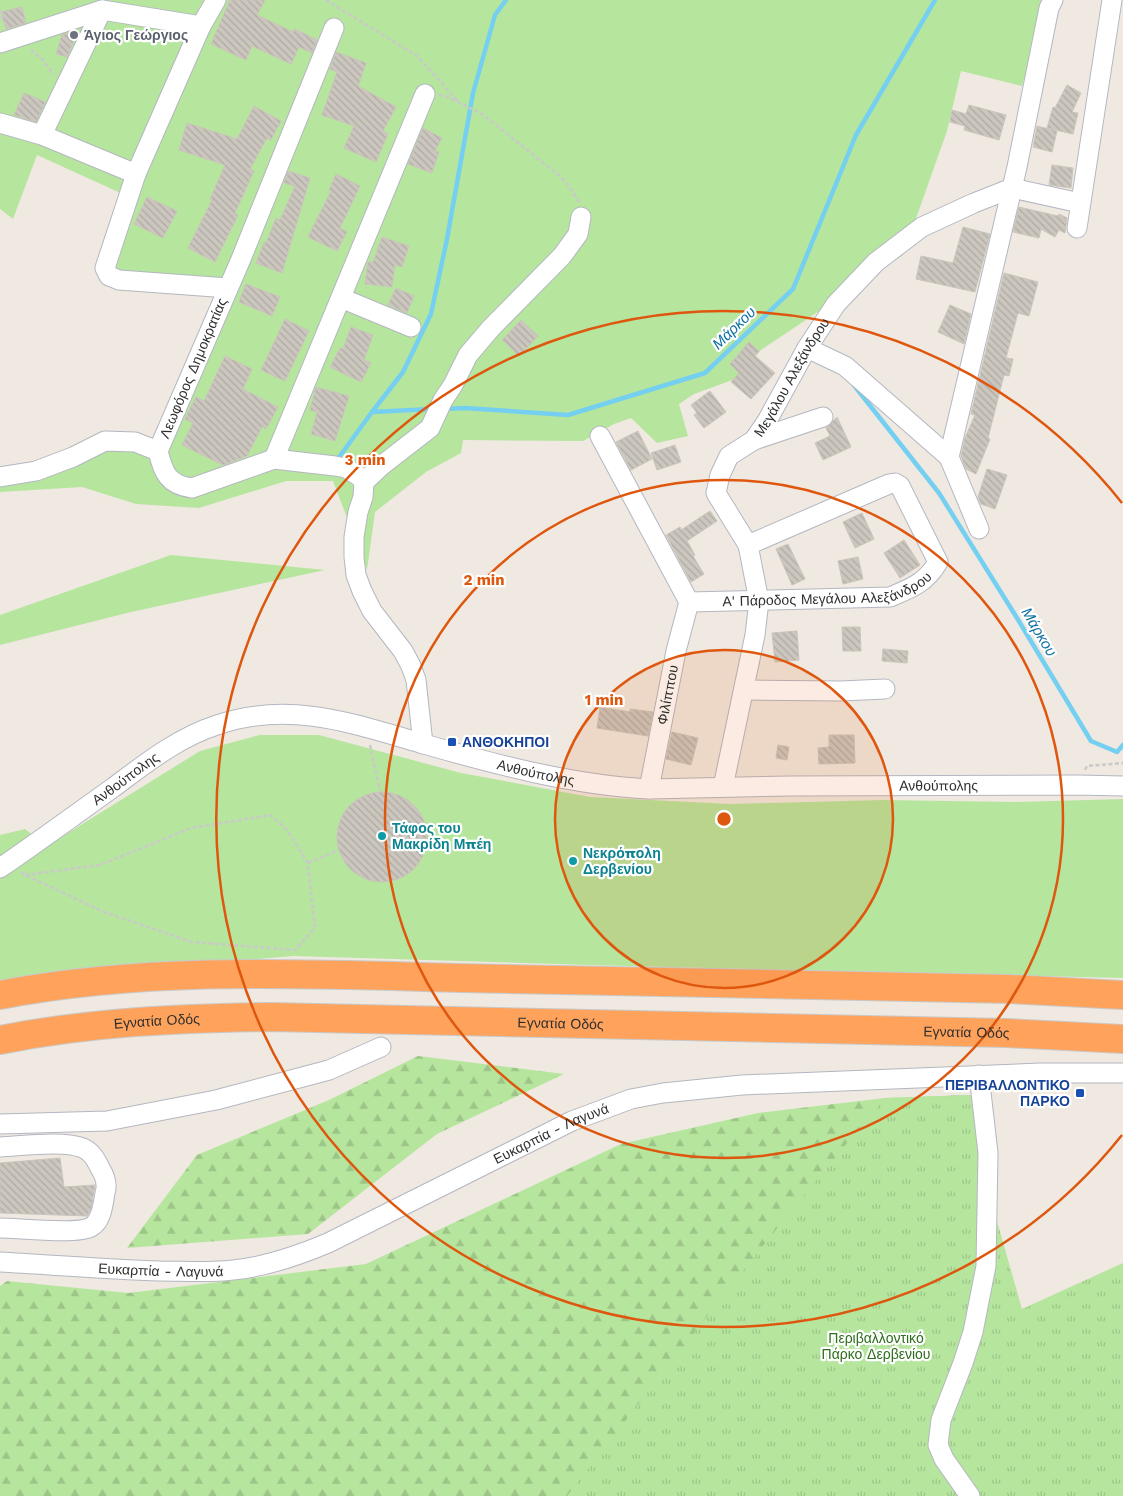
<svg xmlns="http://www.w3.org/2000/svg" width="1123" height="1496" viewBox="0 0 1123 1496" font-family="'Work Sans',sans-serif">
<defs>
<pattern id="forest-firs" width="22" height="20" patternUnits="userSpaceOnUse" patternTransform="scale(1.25)"><rect width="22" height="20" fill="#b6e59e"/><path d="M5 1l3.5 6h-7zM16 11l3.5 6h-7z" fill="#9dc588"/></pattern>
<pattern id="park-tufts" width="24" height="20" patternUnits="userSpaceOnUse" patternTransform="scale(1.25)"><rect width="24" height="20" fill="#b6e59e"/><path d="M3 7l-1-3M5 7V3M7 7l1-3M15 17l-1-3M17 17v-4M19 17l1-3" fill="none" stroke="#9dc588"/></pattern>
<pattern id="building-back-hatch" width="6" height="6" patternUnits="userSpaceOnUse" patternTransform="scale(1.25)"><rect width="6" height="6" fill="#cbc7bf"/><path d="M-1 5l2 2M0 0l6 6M5-1l2 2" fill="none" stroke="#afaba4"/></pattern>
</defs>
<rect width="100%" height="100%" fill="#efe9e1"/>
<path fill="#b6e59e" d="M0,0h1048l-26,86 -61,-15 -14,60 -44,124 -142,95 -26,29 -41,15 -15,10 9,32 -31,7 -26,-25 -17,6 -31,17 -120,-1 -2,13 -35,19 -51,40 -8,58 -34,-89h-47l-87,27 -63,-4 -54,-17 -82,5v-15l105,-36 53,9 69,-162 -128,-10 26,-83 -88,-40 -24,64 -13,-10z
M171,555l154,15 -194,42 -131,33v-30z
M260,735h59l142,38 129,24 140,7 152,-4 133,2 108,-3v179l-535,-13 -294,-9 -271,22 -23,4v-147l25,-6 22,17 153,-95z"/>
<path fill="url(#forest-firs)" d="M418,1056l146,18 -127,60 -129,100 -181,14 70,-93 132,-55z
M971,1095l-144,401h-827v-210l7,-5 121,12 238,-29 255,-120 137,-31 127,-15z"/>
<path fill="url(#park-tufts)" d="M971,1095l14,84 37,130 101,-46v233h-556c104,-134 208,-269 318,-398z"/>
<g fill="none" stroke-linecap="round" stroke-linejoin="round">
<path stroke="#75cff0" stroke-width="4.5" d="M853,384l86,109 78,125 74,123 26,11 6,-7
M445,409l20,-1 103,7 137,-42 88,-84 63,-154 79,-135
M372,412l31,-40 28,-58 16,-75 26,-146 22,-78 11,-15
M337,460l35,-48 60,-3"/>
</g>
<path fill="url(#building-back-hatch)" stroke="#cbc5ba" d="M230,0h35l-8,15 36,17 2,-3 22,11 -5,13 -13,-6 -8,17 -39,-18 -6,14 -35,-16z
M22,7l4,16 -20,6 -5,-17z
M72,32l5,1 -10,24 -11,-3 6,-19z
M336,52l30,11 -8,23 38,21 -13,24 5,3 -12,28 -32,-14 10,-22 -32,-11 15,-43 -7,-3z
M1067,85l14,8 -9,19 6,1 -5,21 -26,-6 6,-21 2,1z
M24,93l21,9 -9,20 -22,-7z
M969,105l37,10 -7,25 -35,-10 1,-4 -15,-4 2,-12 14,4z
M254,106l27,15 -10,19 -4,-2 -17,31 4,2 -19,42 3,2 -23,47 -27,-14 24,-48 -2,-1 15,-34 -46,-15 8,-27 50,16z
M1037,126l20,5 -5,21 -19,-5z
M423,128l19,10 -7,13 4,1 -7,21 -24,-9z
M1052,165l21,3 -2,20 -22,-3z
M288,171l22,7 -28,95 -26,-10 8,-21 2,1 10,-25 4,2 15,-34 -11,-3z
M336,174l24,12 -20,42 7,4 -10,19 -29,-14 23,-46 -2,-1z
M147,197l30,14 -14,27 -29,-14z
M1019,207l39,9 1,-2 8,4 -2,15 -6,-3 -4,7 -14,-8 -2,9 -26,-6z
M963,227l27,7 -15,58 -59,-13 5,-23 32,7z
M382,237l27,9 -7,21 -7,-2 -3,22 -27,-3 3,-22h5z
M1004,273l34,9 -9,34 -11,-3 -12,45 7,1 -4,17 -5,-1 -16,63 2,1 -14,35 -10,-5 -5,-13 4,-18 10,-23 -4,-1z
M246,284l34,13 -8,19 -33,-14z
M396,288l18,8 -7,17 -19,-8z
M950,305l21,9 -7,30 -26,-12z
M285,319l24,12 -24,50 -24,-11z
M521,320l17,16 -19,20 -17,-16z
M351,327l22,8 -9,25 7,3 -10,19 -31,-15 10,-19 3,1z
M749,342l10,9 -4,5 20,17 -24,26 -20,-17 8,-9 -9,-9z
M225,356l27,13 -9,20 35,18 -12,22 -4,-2 -15,29 -24,9 -41,-20 11,-22 -8,-4 11,-22 8,4z
M316,387l33,9 -14,45 -24,-7 6,-22 -7,-2z
M710,391l16,21 -22,16 -10,-13 3,-2 -6,-8z
M837,417l14,30 -28,13 -8,-17 15,-7 -4,-8z
M638,431l14,28 -21,11 -15,-28z
M675,445l6,17 -24,8 -6,-17z
M987,469l20,6 -12,34 -14,-5 -3,-7z
M710,511l7,10 -30,20 8,14 -2,1 11,18 -13,8 -25,-47 14,-8 1,3z
M862,513l12,26 -19,9 -12,-26z
M904,540l16,25 -20,13 -16,-25z
M788,544l17,35 -13,6 -16,-36z
M858,557l5,22 -20,5 -5,-23z
M842,627h18l1,24h-18z
M797,631l2,29 -24,2 -3,-29z
M883,649l25,2 -1,12 -25,-2z
M600,707l30,5v-3l23,3 -5,24 -51,-8z
M672,732l26,6 -7,27 -25,-6z
M829,735h25l1,28 -36,1 -1,-16 11,-1z
M778,745l11,2 -2,13 -11,-2z
M337 837a45 45 0 1 1 90 0a45 45 0 1 1-90 0Z
M60,1158l4,29 31,-2 -4,24 -4,7 -87,-3v-50z"/>
<g fill="none" stroke-linecap="round" stroke-linejoin="round">
<g stroke="#b4b7c1" stroke-width="21">
<g id="minor">
<path d="M216,0l-15,26 -65,148 -31,94 4,8 10,4 109,8"/>
<path d="M334,28l-93,231 -83,192c5,21 10,34 34,37l82,-29 61,7 11,2 14,9 4,5 -1,15 -5,15 -4,25v20l2,18 6,16 10,20 31,40 8,15 5,14 7,64"/>
<path d="M0,43l102,-33 99,16"/>
<path d="M0,123l42,12 94,39"/>
<path d="M42,135l60,-125"/>
<path d="M1012,188l68,15"/>
<path d="M1077,228l35,-228"/>
<path d="M341,298l70,29"/>
<path d="M807,348l38,18 104,91 30,72"/>
<path d="M600,436l89,166"/>
<path d="M754,440l69,-23"/>
<path d="M949,457l68,-290 32,-159 4,-8"/>
<path d="M274,459l151,-365"/>
<path d="M0,477l36,-6 37,-14 32,-16 30,1 23,9"/>
<path d="M364,482l17,-16 49,-38 13,-28 10,-15 15,-30 23,-27 71,-72 16,-22 3,-17"/>
<path id="s1" d="M689,602l201,-5c21,-9 36,-14 48,-35l-38,-76 -5,-3 -6,1 -141,61"/>
<path d="M744,690l97,1 44,-2"/>
<path id="s2" d="M723,787l32,-152 4,-34 -11,-56 -32,-52 4,-18 9,-19 25,-16 13,-19 40,-73 29,-44 40,-42 46,-35 52,-24 38,-15"/>
<path id="s3" d="M649,789l27,-138 13,-49"/>
<path id="s4" d="M0,868c38,-26 76,-54 114,-81 32,-24 65,-50 103,-62 73,-25 137,-1 207,19 73,21 149,41 225,45l142,-3 287,-1 45,1"/>
<path d="M0,1124l107,-3 109,-21 113,-30 52,-23"/>
<path d="M0,1147c22,-1 64,-7 83,1 9,4 13,12 17,20 5,8 8,16 5,25 -2,11 -3,28 -14,34 -14,8 -73,1 -91,1"/>
<path id="s5" d="M0,1262c53,3 107,7 160,9 24,0 49,2 73,-1 33,-3 64,-14 95,-27l244,-122 59,-22 32,-6 79,-8 298,-12h83"/>
<path d="M970,1496l-26,-37 -6,-14 3,-25 22,-57 10,-31 13,-66 2,-113 -9,-78"/>
</g>
</g>
<g stroke="#c9c9c9" stroke-width="30">
<g id="highway">
<path d="M0,995c152,-29 307,-21 461,-17 182,4 365,7 548,11l114,6"/>
<path id="s6" d="M0,1040c90,-18 180,-22 271,-23l735,16 117,6"/>
</g>
</g>
<path stroke="#c9c9c9" stroke-width="2.5" stroke-dasharray="4 2.5" stroke-linecap="butt" d="M326,0l91,56 41,45
M0,10l2,9 4,5
M31,50l12,10 11,15
M439,95l7,1 36,18 79,63 8,9 10,16
M370,745l10,46
M1085,770l2,-4 36,-3
M308,863l31,-13
M21,872l4,3 79,37 88,30 103,8 20,-22 -7,-65 -21,-33 -16,-15 -80,13 -91,37 -75,10"/>
<use href="#minor" stroke="#fff" stroke-width="19"/>
<use href="#highway" stroke="#ffa35c" stroke-width="28"/>
</g>
<circle cx="724" cy="819" r="169" fill="#df570e" fill-opacity=".12"/>
<g fill="none" stroke="#df570e" stroke-width="2.5">
<circle cx="724" cy="819" r="169"/>
<circle cx="724" cy="819" r="339"/>
<path d="M1122 1135A508 508 0 1 1 1122 503"/>
</g>
<circle fill="#6b7280" stroke="#fff" stroke-width="2" cx="74" cy="35" r="5"/>
<g fill="#1a4fb4" stroke="#fff" stroke-width="2">
<rect x="447" y="737" width="10" height="10" rx="2.5"/>
<rect x="1075" y="1088" width="10" height="10" rx="2.5"/>
</g>
<g fill="#0f9aa8" stroke="#fff" stroke-width="2">
<circle cx="382" cy="836" r="5"/>
<circle cx="573" cy="861" r="5"/>
</g>
<g text-anchor="middle" dominant-baseline="central" stroke-width="4.5" stroke-linejoin="round" paint-order="stroke">
<g font-size="14" font-weight="bold" fill="#5b616d" stroke="#fff" text-anchor="start">
<text x="84" y="35">Άγιος Γεώργιος</text>
</g>
<g font-size="14" fill="#2e2e2e" stroke="#fff">
<text transform="translate(193 368) rotate(-67)">Λεωφόρος Δημοκρατίας</text>
<text stroke="none"><textPath href="#s2" startOffset="450">Μεγάλου Αλεξάνδρου</textPath></text>
<text stroke="none"><textPath href="#s1" startOffset="140">Α' Πάροδος Μεγάλου Αλεξάνδρου</textPath></text>
<text stroke="none"><textPath href="#s3" startOffset="96">Φιλίππου</textPath></text>
<text stroke="none"><textPath href="#s4" startOffset="588">Ανθούπολης</textPath></text>
<text stroke="none"><textPath href="#s4" startOffset="154">Ανθούπολης</textPath></text>
<text stroke="none"><textPath href="#s4" startOffset="992">Ανθούπολης</textPath></text>
<text stroke="none"><textPath href="#s6" startOffset="158">Εγνατία Οδός</textPath></text>
<text stroke="none"><textPath href="#s6" startOffset="562">Εγνατία Οδός</textPath></text>
<text stroke="none"><textPath href="#s6" startOffset="968">Εγνατία Οδός</textPath></text>
<text stroke="none"><textPath href="#s5" startOffset="581">Ευκαρπία - Λαγυνά</textPath></text>
<text stroke="none"><textPath href="#s5" startOffset="161">Ευκαρπία - Λαγυνά</textPath></text>
</g>
<g font-size="14" font-weight="bold" fill="#164399" stroke="#fff" text-anchor="start">
<text x="462" y="742">ΑΝΘΟΚΗΠΟΙ</text>
<text x="1070" y="1085" text-anchor="end">ΠΕΡΙΒΑΛΛΟΝΤΙΚΟ<tspan x="1070" dy="16">ΠΑΡΚΟ</tspan></text>
</g>
<g font-size="14" font-weight="bold" fill="#0d838f" stroke="#fff" text-anchor="start">
<text x="392" y="828">Τάφος του<tspan x="392" dy="16">Μακρίδη Μπέη</tspan></text>
<text x="583" y="853">Νεκρόπολη<tspan x="583" dy="16">Δερβενίου</tspan></text>
</g>
<g font-size="14" fill="#2c6e1b" stroke="#fff">
<text x="876" y="1338">Περιβαλλοντικό<tspan x="876" dy="16">Πάρκο Δερβενίου</tspan></text>
</g>
<g font-size="15" font-style="italic" fill="#0d6fa3" stroke="#fff">
<text transform="translate(734 328) rotate(-44)">Μάρκου</text>
<text transform="translate(1039 632) rotate(59)">Μάρκου</text>
</g>
</g>
<circle cx="724" cy="819" r="8" fill="#df570e" stroke="#fff" stroke-width="2.5"/>
<g font-size="15" text-anchor="middle" font-weight="bold" fill="#df570e" stroke="#fff" stroke-width="4.5" stroke-linejoin="round" paint-order="stroke">
<text x="365" y="465">3 min</text>
<text x="484" y="585">2 min</text>
<text x="604" y="705">1 min</text>
</g>
</svg>
